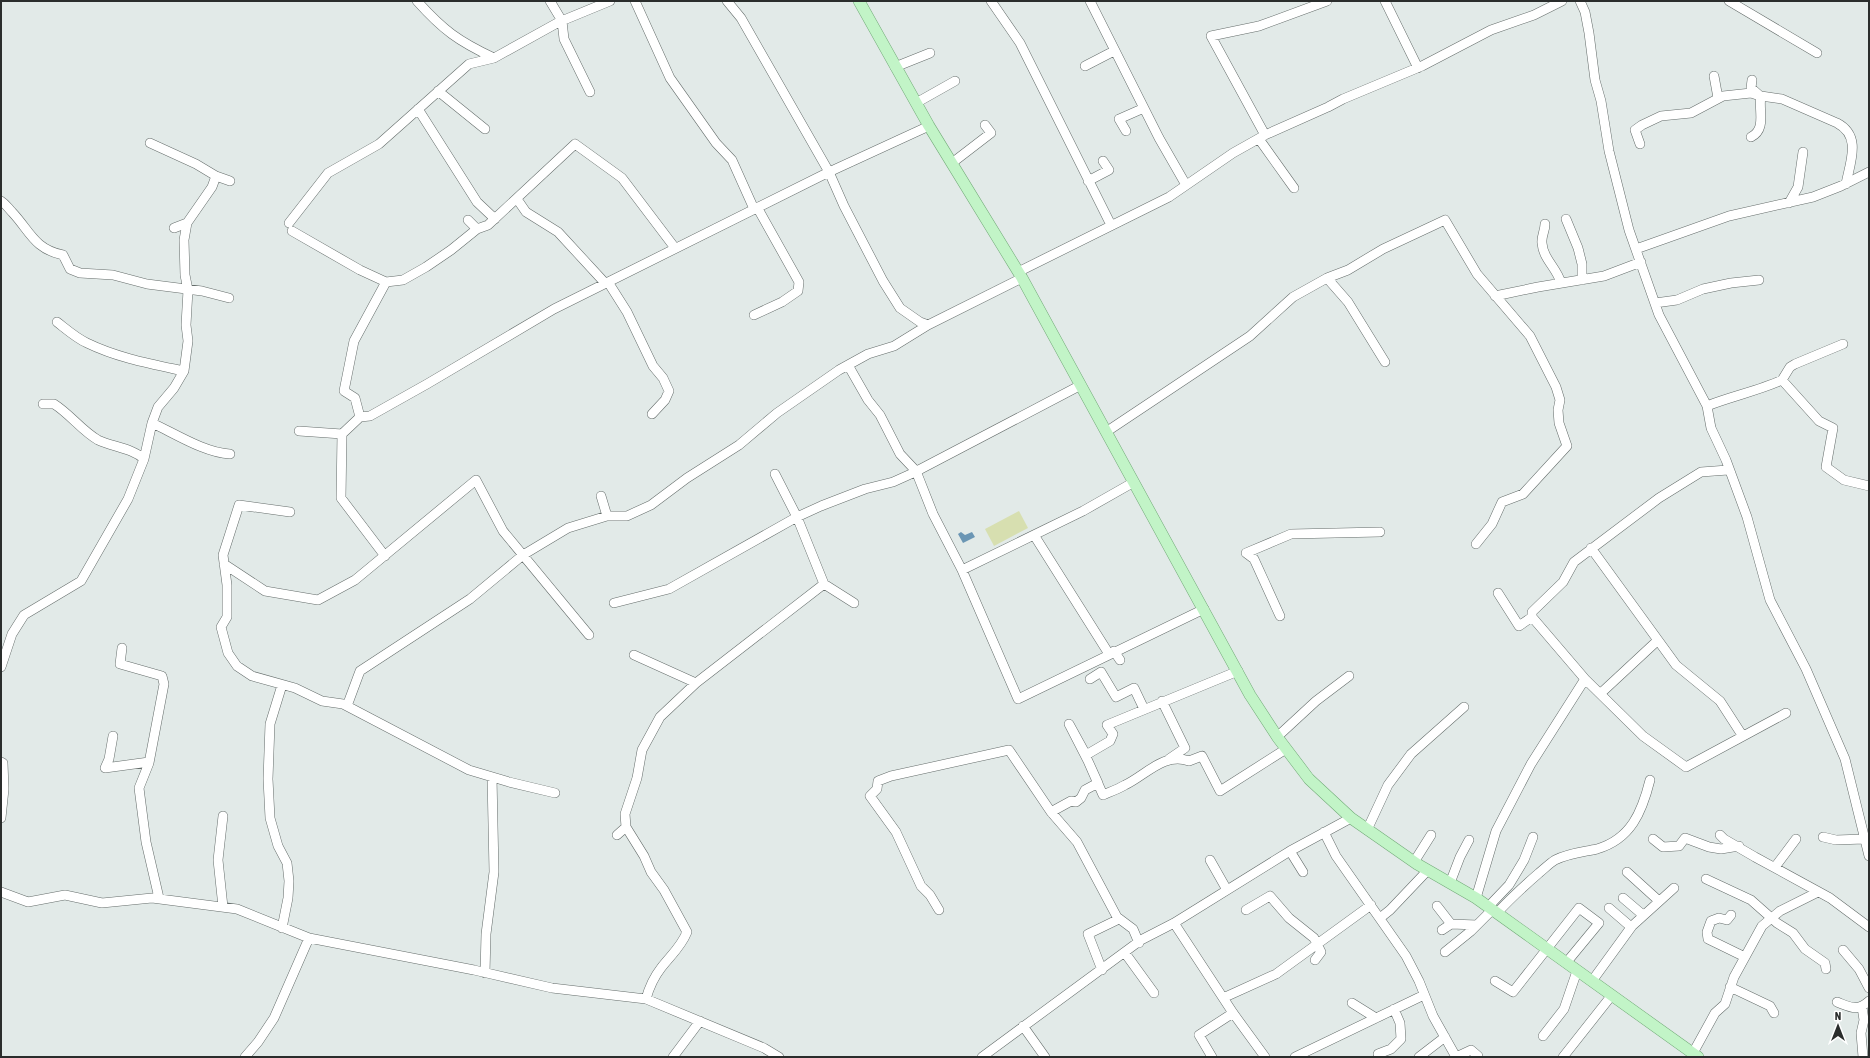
<svg xmlns="http://www.w3.org/2000/svg" width="1870" height="1058" viewBox="0 0 1870 1058" font-family="'Asap Condensed',sans-serif">
<rect width="100%" height="100%" fill="#e2eae8"/>
<path fill="#d7dfb0" d="M1019,511l9,17 -34,18 -9,-17z"/>
<path fill="#6b96b4" d="M961,532l4,3 7,-3 3,5 -12,6 -5,-9z"/>
<g fill="none" stroke-linecap="round" stroke-linejoin="round">
<g stroke="#656d6b" stroke-width="10">
<path id="minor" d="M417,1c26,29 41,40 77,57
M550,1l12,20 2,18 26,53
M635,1l35,77 46,65 16,17 22,49
M727,1l14,17 88,154 15,34 39,75 17,27 20,14 8,3
M991,1l29,42 91,182
M1090,1l69,137 27,47
M1385,1l33,67
M1580,1l5,11 4,21 6,47 6,21 8,50 20,79 30,85 48,91
M1729,1l88,52
M1085,66l29,-15
M895,67l35,-14
M1714,76l4,22
M1752,80l-1,8 8,7
M438,91l47,38
M916,103l39,-22
M418,109l59,93 18,17
M1126,131l-7,-12 25,-11
M1265,135l63,-28 15,-8 79,-33 69,-36 43,-15 28,-14
M1751,137c16,-8 7,-27 10,-41l21,3 55,24c25,13 13,39 9,61
M1259,139l35,49
M150,143l46,21 20,12 14,5
M1640,144l-5,-14 7,-5 19,-9 30,-3 32,-17 28,-3 6,2
M952,163l39,-30 -6,-8
M1088,181l21,-11 -6,-9
M517,199l9,13 32,20 47,51
M1,201c5,3 7,7 11,11 18,19 22,37 51,43l7,14 10,4 33,2 34,9 55,7 27,7
M1789,203l9,-16 5,-35
M1566,219l12,29 4,16v16
M289,223l39,-50 51,-29 90,-80 25,-6 65,-36 51,-21
M1545,224c0,7 -4,13 -3,19 1,16 15,25 19,40
M174,228l13,-5 25,-36 4,-11
M477,229l11,-4 87,-81 47,34 53,70
M292,231l68,39 26,12 -32,59 -10,50 11,7 5,19 10,-1 57,-32 127,-75 275,-137 100,-46
M1636,249l93,-33 84,-19 28,-11 28,-14
M1018,272l151,-75 64,-44 32,-18 -54,-99 48,-10 68,-25
M1327,278l21,24 37,60
M386,282l17,-2 23,-13 25,-17 26,-21 -9,-9
M608,282l19,30 26,54 10,12 6,13 -4,9 -13,14
M1495,296l43,-9 66,-11 37,-14
M1655,303l22,-3 26,-11 28,-6 28,-3
M754,315l28,-13 16,-11 1,-9 -42,-75
M57,322c9,7 19,16 30,21 31,15 64,21 97,28
M848,365l20,35 12,15 20,39 16,17 17,43 29,56 121,-59 51,-29
M1782,380l8,-13 5,-3 48,-20
M43,404h11c16,10 28,27 44,36 15,7 34,8 46,19
M360,417l-18,17 -1,64 44,58
M152,423c22,10 53,30 78,31
M299,431l43,3
M1106,432l144,-96 43,-39 34,-19 21,-8 35,-21 62,-29 32,54 53,62 26,51 4,13 -2,10 1,13 8,23 -44,48 -21,8 -10,22 -16,20
M1869,486l-25,-6 -18,-13 7,-39 -14,-7 -37,-41c-24,11 -50,16 -75,26l4,22 15,32 21,57 23,83 36,69 39,90 24,97
M601,496l6,20
M290,512l-51,-7 -16,50 4,30v32l-6,10 7,26 9,13 15,10 43,12 27,13 21,3 126,66 40,12 46,11
M1034,535l75,119
M1591,548l85,117 44,36 22,34
M224,564l41,27 53,9 37,-20 121,-100 27,51 86,104
M962,570l56,129 186,-90
M824,584l30,19
M1498,593l21,33 13,-9v-5l31,-30 11,-20 85,-64 42,-26 27,-2
M614,603l55,-14 128,-72 24,-11 44,-17 28,-7 20,-9 168,-88
M1280,616l-26,-57 -8,-6 45,-19 89,-2
M1532,617l53,62
M122,648l-2,16 42,12 2,8 -15,79 -10,25 7,54 13,56
M1114,651l6,9
M634,655l62,28 128,-99 -27,-67 -22,-43
M1,667l11,-33 12,-19 57,-34 47,-82 16,-40 8,-36 6,-16 16,-19 10,-17 4,-30 -2,-16 2,-35 -3,-15 -1,-35 3,-17
M1090,679l11,-7 15,25 18,-9 10,21
M282,685l-12,39 -2,55 2,39 8,28 9,17 2,18 -1,17 -6,30
M1601,693l56,-52
M1162,701l23,47 -16,11
M347,706l13,-35 110,-72 53,-44 45,-27 39,-12h20l24,-11 36,-27 52,-33 38,-32 62,-43 29,-16 26,-8 34,-21 94,-47
M113,736l-4,23 -4,9 44,-6
M1277,737l39,-36 33,-25
M1088,761l-19,-37 17,31 24,-14 3,-7 -6,-9 131,-54
M1,762l2,1 1,26 -3,29
M1051,812l20,-11 5,1 5,-4 4,-8 13,-7 -10,-22 15,34c7,-3 15,-6 22,-10 21,-10 39,-33 64,-24l13,-5 18,35 66,-42
M1367,830l21,-45 23,-31 53,-47
M1324,832l12,24 70,100 13,25 14,35 23,41
M617,835l9,-8
M1720,835l4,4 31,18 75,41 39,29
M1823,837l13,3 28,-1
M1653,839l10,8 16,-1 6,-8 24,9 12,2 18,-3
M1290,851l13,21
M1210,860l17,30
M1414,862l17,-27
M1775,867l21,-28
M1627,872l32,29
M1706,879l45,21 26,23 16,10 12,16 20,14 1,6
M1450,883l10,-26 9,-17
M1,892l27,10 37,-7 37,8 50,-5 85,11 72,29 165,32 78,18 94,11 118,49 15,9
M1476,898l20,-67 35,-67 54,-85 58,57 43,31 100,-54
M1623,898l20,17
M1437,906l14,18 26,1
M223,907l-5,-47 5,-44
M1488,907l21,-22 15,-25 9,-23
M1609,908l22,19
M939,910l-9,-15 -9,-9 -25,-54 -26,-36 7,-7 1,-8 13,-5 118,-26 42,62 26,30 40,75 16,12 6,14
M1246,910l24,-14 19,22 25,20 7,14 -6,8
M1497,913c13,-14 27,-27 42,-40 5,-4 11,-10 16,-13 14,-7 28,-8 42,-11 34,-10 45,-37 53,-69
M1731,915l-4,5 -8,-2 -8,3 -4,11 1,7 37,18
M1380,918l10,-8 38,-40
M1174,923l59,90 32,44
M1442,930l9,-6
M1843,950l16,19 10,19
M1445,952l26,-21 21,-21
M1125,953l29,40
M1102,970l-14,-36 31,-15
M485,973l1,-39 8,-62 -2,-95
M1495,981l18,11 66,-84 20,15 -33,40
M1592,981l40,-55 42,-38
M1730,987l40,19 4,7
M1223,998l53,-24 95,-69
M646,999c3,-11 8,-22 15,-31 10,-13 20,-21 26,-36l-23,-42 -13,-18 -7,-16 -18,-29 -1,-13 12,-36 5,-28 18,-33 36,-34
M1837,1002c13,5 20,10 32,-1
M1352,1003l24,15
M1862,1007l2,13 -3,13 2,24
M1023,1026l22,31
M1543,1036l21,-27 13,-38
M1693,1053l22,-40 10,-9 9,-27 28,-51 18,-15 38,-19
M1378,1054l13,-5 10,-10 -1,-16 -6,-14
M245,1057l13,-15 16,-24 35,-80
M673,1057l27,-36
M982,1057l159,-117 33,-17 116,-72 61,-33
M1212,1057l-13,-22 34,-22
M1295,1057l129,-62
M1419,1057l26,-20
M1456,1057l15,-7 7,6
M1563,1057l49,-62"/>
</g>
<g stroke="#72aa78" stroke-width="12">
<path id="major" d="M859,1l70,125 93,152 228,417 28,43 31,41 42,39 66,46 59,34 222,159"/>
</g>
<use href="#minor" stroke="#fff" stroke-width="9"/>
<use href="#major" stroke="#c2f4c7" stroke-width="11"/>
</g>
<rect width="1870" height="1058" fill="none" stroke="#2a2d2c" stroke-width="4"/>
<g transform="translate(1838 1026)" stroke="#ffffff" stroke-width="3" paint-order="stroke">
<path d="M0-3L7 15L0 10L-7 15Z" fill="#2a2d2c"/>
<text y="-6" font-size="11" font-weight="bold" text-anchor="middle" fill="#2a2d2c">N</text>
</g>
</svg>
